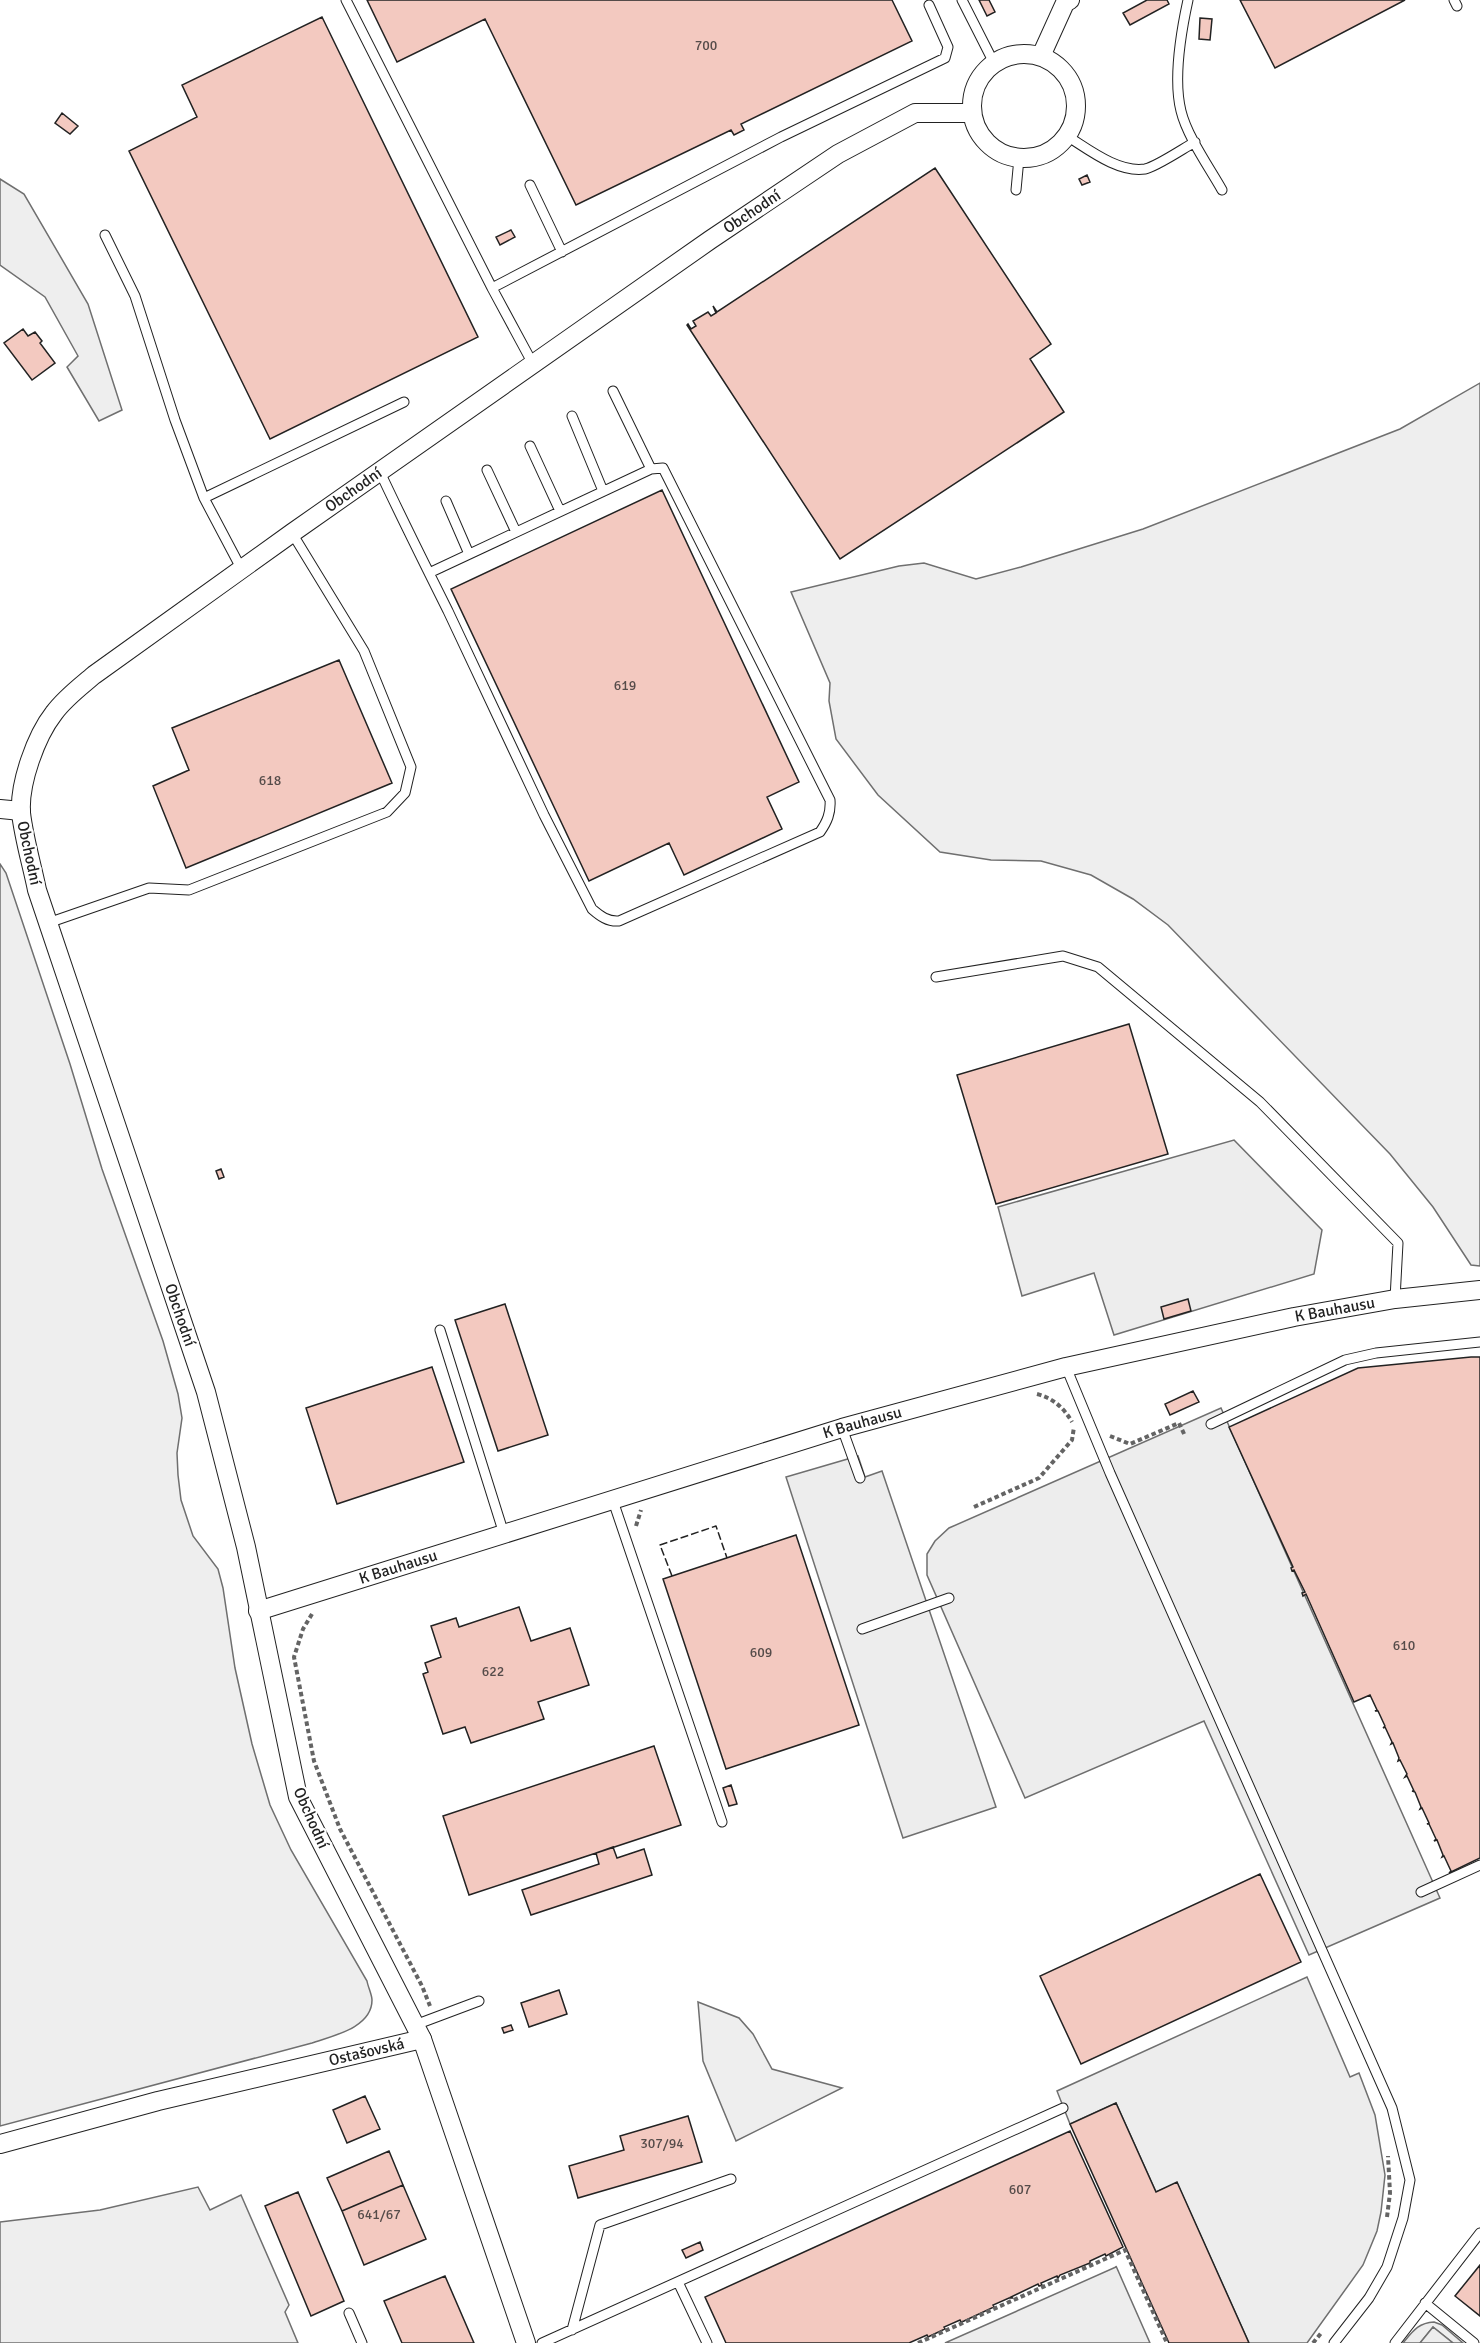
<svg xmlns="http://www.w3.org/2000/svg" width="1480" height="2343" viewBox="0 0 1480 2343" font-family="Signika,sans-serif">
<rect width="100%" height="100%" fill="#fff"/>
<path fill="#eee" stroke="#6f6f6f" stroke-width="1.5" d="M0,179l24,15 64,110 34,106 -23,11 -32,-54 11,-11 -33,-59 -45,-32z
M1480,383v883l-9,-1 -38,-58 -43,-53 -222,-229 -35,-26 -42,-24 -50,-14 -50,-1 -51,-8 -62,-57 -42,-56 -7,-38 1,-18 -39,-91 108,-26 25,-3 52,16 45,-12 122,-38 257,-100z
M0,864l6,9 64,191 32,105 61,172 15,53 4,24 -5,35 1,22 3,25 12,36 25,33 5,19 12,80 17,76 18,61 21,45 76,131c1,6 5,14 5,19 0,28 -40,36 -60,43l-312,83z
M698,2002l41,16 14,16 19,35 70,19 -106,53 -33,-80z
M198,2187l12,23 31,-15 48,110 -4,7 13,31h-298v-121l100,-12z
M1434,2322l8,3 21,18h-10l-20,-16 -13,16h-17c10,-12 15,-20 31,-21z"/>
<path fill="#ededed" stroke="#6f6f6f" stroke-width="1.5" d="M1234,1140l88,90 -8,44 -200,61 -20,-62 -72,23 -24,-89z
M1221,1408l219,490 -131,57 -105,-234 -179,77 -98,-223v-21l8,-13 14,-13z
M858,1456l7,21 17,-6 114,336 -93,31 -117,-361z
M1307,1977l43,100 9,-4 16,42 10,60 -4,37 -4,19 -14,34 -56,78h-58l-72,-160 -21,9 -40,-89 -46,21 -13,-33z
M1116,2266l34,77h-205l171,-76z
M1433,2327l20,16h-33z"/>
<path fill="#f3c9c0" stroke="#222" stroke-width="1.5" d="M367,0h525l20,41 -171,83 3,6 -10,5 -3,-5 -155,75 -91,-186 -88,43z
M979,0h10l6,12 -8,4z
M1147,0h20l2,4 -39,21 -7,-12z
M1240,0h165l-130,68z
M322,17l156,320 -208,102 -141,-288 68,-34 -15,-32z
M1200,18l12,1 -2,21 -11,-1z
M62,113l16,13 -8,8 -15,-11z
M935,168l116,176 -21,15 34,53 -224,147 -153,-234 1,-1 3,5 5,-3 -3,-5 15,-9 3,4 5,-3 -3,-7 4,6z
M1087,175l3,7 -8,3 -3,-6z
M511,230l4,7 -15,8 -4,-8z
M23,329l5,7 7,-4 7,9 -2,2 15,20 -23,17 -28,-37z
M662,490l137,292 -32,15 15,32 -98,46 -15,-32 -80,38 -138,-292z
M339,660l53,123 -206,85 -33,-82 36,-16 -17,-42z
M1129,1024l39,130 -172,50 -39,-129z
M221,1169l3,8 -5,2 -3,-8z
M1188,1299l3,12 -27,8 -3,-12z
M505,1304l43,131 -50,16 -43,-131z
M1471,1357h9v501l-31,15 2,-2 -7,-15 -2,1 1,-2 -6,-15 -3,1 2,-2 -7,-15h-2l2,-1 -7,-15 -2,1 1,-2 -6,-15 -3,-1h2l-7,-15 -2,1 2,-3 -7,-14 -2,1 1,-3 -6,-15 -2,1 1,-2 -7,-15 -2,1 2,-2 -7,-15h-3l2,-1 -7,-15 -16,7 -48,-108 -3,2 -1,-3 3,-1 -11,-22 -2,1 -1,-3 2,-1 -64,-140 129,-59z
M432,1367l32,95 -127,42 -31,-96z
M1193,1391l6,11 -29,13 -5,-11z
M796,1535l63,190 -133,44 -63,-190z
M519,1607l12,34 39,-13 19,57 -51,17 6,17 -73,24 -6,-16 -22,7 -20,-60 5,-2 -3,-9 16,-6 -10,-31 25,-8 3,9z
M654,1746l27,79 -212,70 -26,-79z
M731,1785l6,19 -8,2 -6,-18z
M613,1847l4,11 27,-9 8,26 -121,40 -9,-25 77,-26 -3,-11z
M1260,1874l41,88 -220,102 -41,-88z
M559,1990l8,24 -38,13 -8,-24z
M511,2025l2,5 -9,3 -2,-5z
M365,2096l15,33 -33,14 -14,-33z
M1116,2103l40,89 21,-10 72,161h-80l-99,-219z
M688,2116l14,46 -124,36 -9,-32 55,-16 -4,-14z
M1070,2131l53,116 -17,9 -1,-2 -15,7v2l-30,12 -2,3 -1,-2 -16,7 1,2 -3,1 -1,-2 -27,13 2,1h-4l-16,7 1,2 -30,14 -3,1 -1,-2 -16,7 1,2 -15,7 -2,1 -1,-2 -18,8h-183l-21,-46z
M389,2151l14,34 -61,26 -15,-33z
M403,2185l23,54 -62,26 -22,-54z
M298,2192l46,109 -33,15 -46,-110z
M700,2242l3,8 -17,8 -4,-8z
M1480,2265v51l-25,-20z
M445,2276l29,67h-72l-18,-42z"/>
<g fill="none" stroke-linecap="round" stroke-linejoin="round">
<g stroke="#222" stroke-width="11">
<path id="lane" d="M346,0l146,288 41,76
M962,0l32,63
M1188,0c-7,32 -15,79 -7,111 6,25 28,56 41,79
M1454,0l3,6
M1067,136c21,13 51,37 78,33 11,-2 39,-21 50,-27
M530,185l32,67
M1016,190l3,-32
M105,235l30,61 40,124 29,78 38,72
M492,288l289,-151 164,-79 3,-11 -19,-42
M613,391l38,78
M572,416l31,75
M530,446l30,65
M487,470l29,62
M380,472c22,47 45,93 68,139l96,204 48,94c8,7 16,13 27,12l201,-89c7,-10 11,-19 10,-32l-167,-332 -12,1 -222,104
M204,498l200,-96
M446,501l23,53
M48,923l101,-35 40,2 198,-78 18,-19 6,-26 -47,-116 -72,-118
M936,977l127,-21 35,11 162,135 138,141 -3,56
M440,1330l64,204
M1066,1367l44,106 282,635 18,72 -7,38 -16,49 -18,31 -35,45
M1211,1424l134,-64 31,-7 104,-11
M842,1428l18,50
M612,1498l110,324
M862,1629l87,-31
M1421,1892l59,-27
M415,2025l64,-24
M678,2282l29,61
M1425,2303l49,40
M349,2313l13,30
M572,2330l28,-105 131,-46
M542,2343l521,-235
M1395,2343l85,-110"/>
</g>
<g stroke="#222" stroke-width="20">
<g id="street">
<circle cx="1024" cy="106" r="52"/>
<path d="M1041,56l24,-53 5,-3"/>
<path d="M0,809l21,2"/>
<path id="s1" d="M258,1611l584,-183 224,-61 228,-50 101,-18 85,-9"/>
<path id="s2" d="M0,2144l158,-43 264,-62"/>
<path id="s3" d="M526,2343l-104,-304 -124,-242 -52,-250 -40,-155 -169,-502c-5,-25 -13,-51 -16,-77 -2,-30 15,-77 33,-100 11,-15 26,-26 40,-38l198,-142 418,-293 128,-86 77,-41h57"/>
</g>
</g>
<path stroke="#646464" stroke-width="4" stroke-dasharray="4.5 3" stroke-linecap="butt" d="M1037,1394c16,4 27,14 35,28
M1110,1436l20,8 49,-21 6,13
M974,1507l65,-29 33,-38 2,-13
M636,1526l5,-16
M312,1614l-9,15 -9,28 20,104 26,68 82,157 8,20
M1387,2217l3,-24 -2,-37
M918,2343l207,-93 42,93
M1313,2343l9,-11"/>
<use href="#lane" stroke="#fff" stroke-width="9"/>
<use href="#street" stroke="#fff" stroke-width="18"/>
<path stroke="#222" stroke-width="1.5" stroke-dasharray="8 3" stroke-linecap="butt" d="M672,1576l-12,-31 56,-19 11,32"/>
</g>
<g text-anchor="middle" dominant-baseline="central" stroke-width="4.5" stroke-linejoin="round" paint-order="stroke">
<g font-size="14" fill="#564c4a">
<text x="706" y="45">700</text>
<text x="625" y="685">619</text>
<text x="270" y="780">618</text>
<text x="1404" y="1645">610</text>
<text x="761" y="1652">609</text>
<text x="493" y="1671">622</text>
<text x="662" y="2143">307/94</text>
<text x="1020" y="2189">607</text>
<text x="379" y="2214">641/67</text>
</g>
<g font-size="16" fill="#222" stroke="#fff">
<text stroke="none"><textPath href="#s3" startOffset="2584">Obchodní</textPath></text>
<text stroke="none"><textPath href="#s3" startOffset="2098">Obchodní</textPath></text>
<text transform="translate(29 853) rotate(78)">Obchodní</text>
<text stroke="none"><textPath href="#s1" startOffset="1119">K Bauhausu</textPath></text>
<text transform="translate(180 1315) rotate(71)">Obchodní</text>
<text stroke="none"><textPath href="#s1" startOffset="633">K Bauhausu</textPath></text>
<text stroke="none"><textPath href="#s1" startOffset="147">K Bauhausu</textPath></text>
<text transform="translate(311 1818) rotate(66)">Obchodní</text>
<text stroke="none"><textPath href="#s2" startOffset="378">Ostašovská</textPath></text>
</g>
</g>
</svg>
